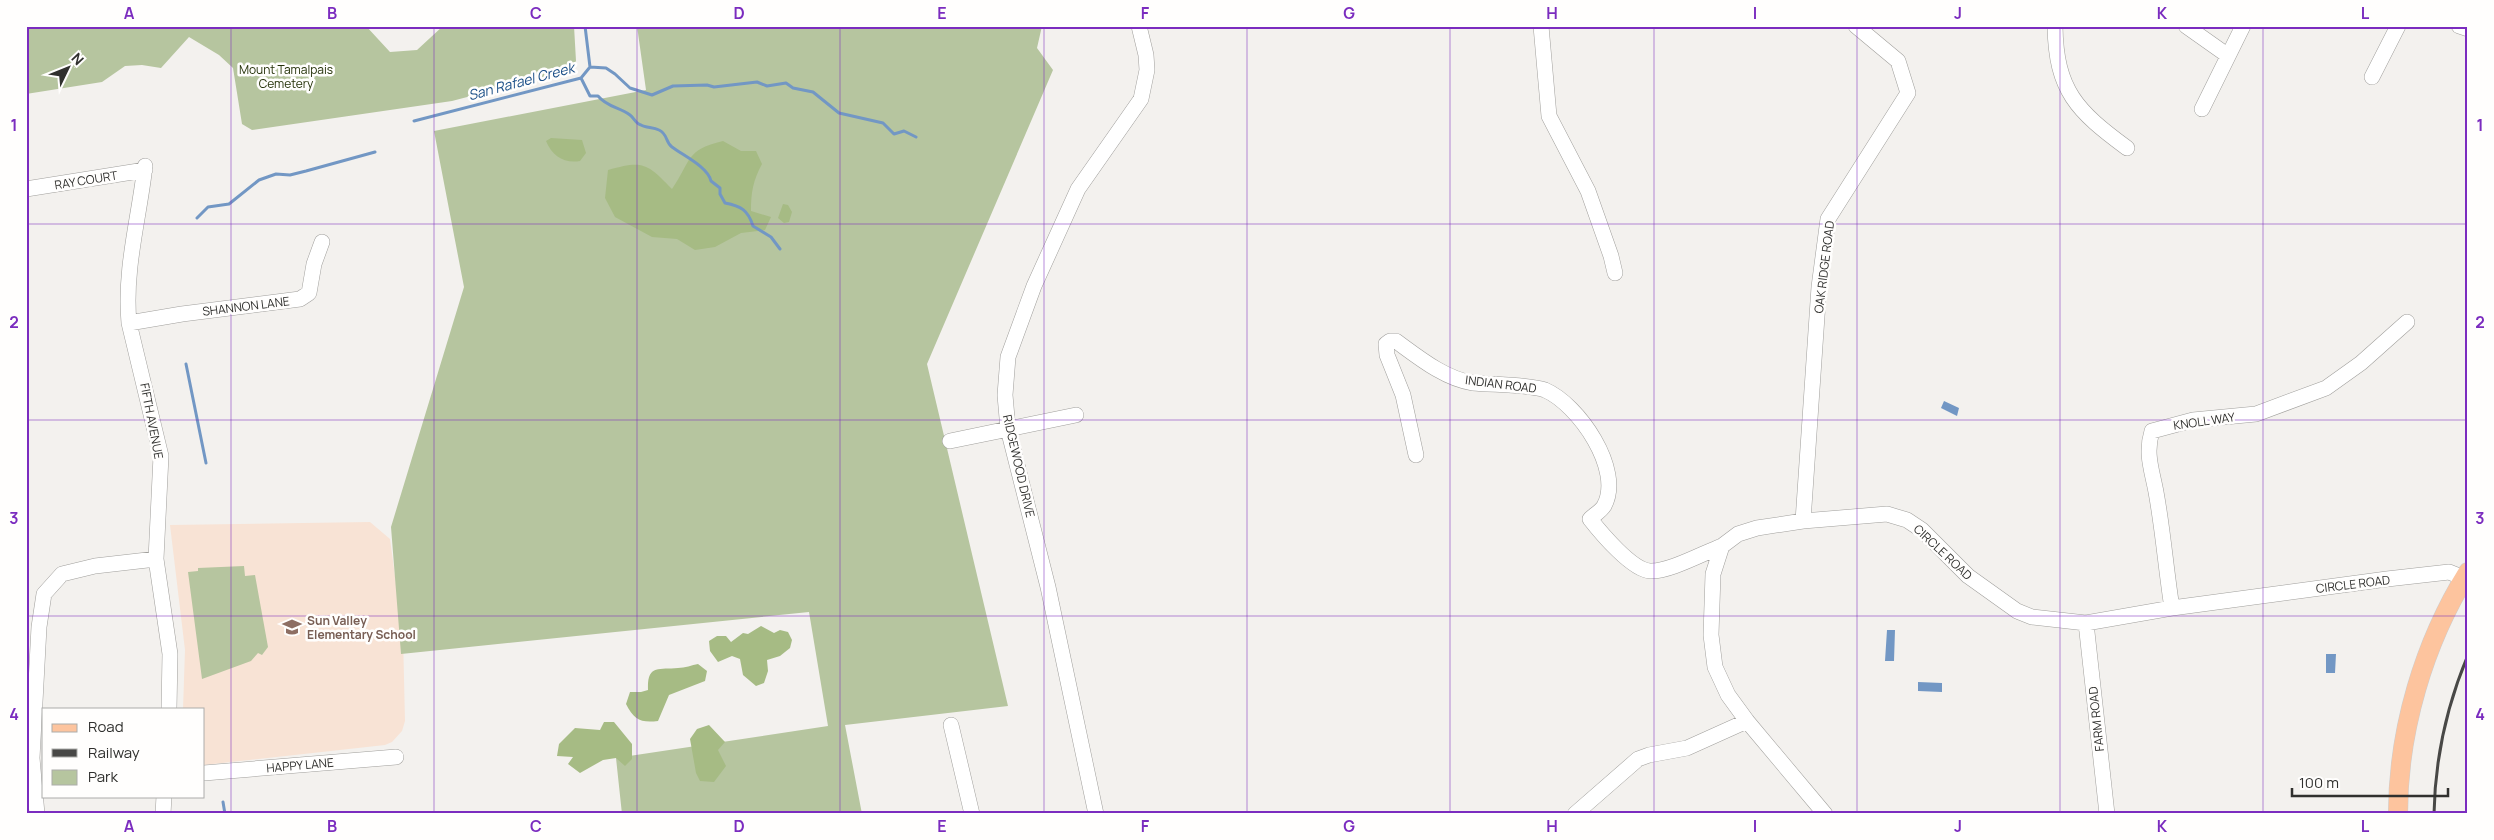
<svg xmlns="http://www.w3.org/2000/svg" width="2494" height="840" viewBox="0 0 2494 840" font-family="Manrope,sans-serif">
<rect width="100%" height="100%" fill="#f3f1ee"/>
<path fill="#f8e3d5" d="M370,522l20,17 7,52 5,1 3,129 -3,10 -10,11 -7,3 -181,20v-56h-21l2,-59 -15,-125z"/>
<path fill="#b6c59f" d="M26,26h340l24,26 27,-2 26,-24h131l2,35 -7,9 -117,31 -200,29 -10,-6 -9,-56 -14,-13 -30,-18 -28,31 -19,-3 -17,1 -23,16 -76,12z
M637,26h405l-5,22 16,22 -126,294 81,342 -163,19 17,89h-240l-6,-56 212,-32 -19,-114 -408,42 -10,-127 73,-240 -30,-156 212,-41z
M244,566l1,10 10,-1 13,72 -6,8 -4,-2 -7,8 -49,18 -14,-107 10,-1v-3z"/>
<path fill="#a6bb84" d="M551,138l31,2 4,13 -6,8c-15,3 -28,-5 -34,-20z
M723,141l18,10h15l6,13c-9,17 -11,28 -11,47l20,6 -6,13 -24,3 -26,14 -20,3 -18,-11 -25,-2 -37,-20 -10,-19 3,-28c35,-10 39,-7 64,19 20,-29 13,-39 51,-48z
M783,204l5,1 4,7 -3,10 -5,1 -6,-5z
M761,626l13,7 6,-3 8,2 4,8 -2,8 -10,8 -13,4 1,11 -4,12 -8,3 -13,-11 -3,-16 -8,-3 -14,6 -8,-11 -1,-10 8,-5h9l5,6 12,-9 5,1z
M698,664l9,7 -2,10 -36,14 -11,26c-17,2 -24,-1 -32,-17l4,-12h11l7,-2c-1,-26 11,-20 30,-22 7,0 14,-3 20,-4z
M604,722h10l18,22v15l-7,7 -9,-8 -13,2 -23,13 -12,-9 5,-7 -16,-1 2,-12 16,-16 25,2z
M709,725l16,17 -7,8 8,16 -12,16 -14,-1 -4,-8 -6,-34 7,-10z"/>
<path fill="#7297c4" d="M1944,401l15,7 -2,8 -16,-8z
M1887,630h8l-1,31h-9z
M2326,654h10l-1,19h-9z
M1918,682l24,1v9l-24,-1z"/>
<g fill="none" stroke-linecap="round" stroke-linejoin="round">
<path stroke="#7297c4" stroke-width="3" d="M590,67l16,1 9,6 15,14 22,7 21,-9 34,-1 7,2 43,-5 10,4 19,-3 7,5 20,4 26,21 44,10 11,11 10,-3 12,6
M581,78l9,18h8c9,11 21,11 32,19 4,3 6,9 11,10 5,3 12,2 18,5 9,4 6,12 13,17 12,9 36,20 39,34l9,7v6l5,9c16,3 23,7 28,23l18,11 9,12
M414,121l167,-43 9,-11 -5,-41
M197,218l11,-11 21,-3 30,-24 17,-6 14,1 16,-4 69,-19
M186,364l20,99
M223,802l2,12"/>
<g stroke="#a09f9c" stroke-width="16">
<path id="minor" d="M1541,26l8,90 39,75 23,65 4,17
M2055,26c1,65 22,85 72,122
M2186,26l41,29
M2459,26l9,3
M2372,77l26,-51
M2202,109l41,-83
M145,166c-6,53 -21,103 -16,157l32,133 -5,103 14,95 -1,55
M26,189l119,-19
M129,323l53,-9 118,-15 9,-6 5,-29 8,-22
M950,441l126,-26
M1416,455l-13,-60 -16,-40 -1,-11 4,-3h6c22,16 49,38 77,42 19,2 56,1 72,7 33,14 79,80 59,116 -3,5 -10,9 -14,13 11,14 42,51 60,52 19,1 53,-18 72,-25
M1803,521l16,-234 9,-68 80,-126 -10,-32 -42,-35
M2172,608c-6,-38 -9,-78 -16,-116 -4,-22 -11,-38 -4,-61l41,-11 63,-6 70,-26 35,-25 46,-41
M2086,623l21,191
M951,725l21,89
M204,773l192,-16
M37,814l-5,-56 7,-131 5,-33 18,-20 33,-8 61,-7
M163,814l1,-18
M1096,814l-48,-227 -40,-158 -3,-34 3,-38 26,-71 44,-97 63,-90 6,-29 -1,-15 -7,-29
M1575,814l63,-55 11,-4 38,-7 60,-27
M1825,814l-78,-93 -19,-26 -13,-28 -4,-32 2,-61 9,-28 16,-12 19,-6 46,-7 84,-7 20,6 15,10 46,46 49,35 15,6 54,6 86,-15 215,-29 62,-7 15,6"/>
</g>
<g stroke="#cdcdcd" stroke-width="20">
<path id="major" d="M2398,814c0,-84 26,-171 70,-242"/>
</g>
<use href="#minor" stroke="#fff" stroke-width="15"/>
<use href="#major" stroke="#fdc49e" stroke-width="19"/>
<path stroke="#484846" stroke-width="3" d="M2434,814c1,-55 13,-109 34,-159"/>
</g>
<path fill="none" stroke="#7b2cbf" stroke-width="1" stroke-opacity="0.55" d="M231,26v788M434,26v788M637,26v788M840,26v788M1044,26v788M1247,26v788M1450,26v788M1654,26v788M1857,26v788M2060,26v788M2263,26v788M26,224h2442M26,420h2442M26,616h2442"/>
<defs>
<g id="school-bare" transform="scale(1.5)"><path d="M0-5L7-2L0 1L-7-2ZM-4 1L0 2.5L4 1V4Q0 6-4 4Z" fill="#8d6e63" stroke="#fffefd" stroke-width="2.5" paint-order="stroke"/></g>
</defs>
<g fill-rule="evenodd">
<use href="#school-bare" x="292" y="627"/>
</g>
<g text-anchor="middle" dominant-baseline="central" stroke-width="5" stroke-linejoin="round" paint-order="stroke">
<g font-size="12" fill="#253209" stroke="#fffefd">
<text x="286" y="69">Mount Tamalpais<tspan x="286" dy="14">Cemetery</tspan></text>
</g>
<g font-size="12" fill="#30302e" stroke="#fffefd">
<text transform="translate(86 180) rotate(-9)">RAY COURT</text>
<text transform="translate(1824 267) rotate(-83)">OAK RIDGE ROAD</text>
<text transform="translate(246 306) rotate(-7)">SHANNON LANE</text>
<text transform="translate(1501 384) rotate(7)">INDIAN ROAD</text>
<text transform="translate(152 421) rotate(79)">FIFTH AVENUE</text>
<text transform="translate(2204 421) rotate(-8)">KNOLL WAY</text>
<text transform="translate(1019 466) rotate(77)">RIDGEWOOD DRIVE</text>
<text transform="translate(1943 552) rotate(43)">CIRCLE ROAD</text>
<text transform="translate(2353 584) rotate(-7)">CIRCLE ROAD</text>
<text transform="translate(2096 719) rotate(-96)">FARM ROAD</text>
<text transform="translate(300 765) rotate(-5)">HAPPY LANE</text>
</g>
<g font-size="12" font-weight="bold" fill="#785e54" stroke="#fffefd" text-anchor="start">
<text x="307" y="620">Sun Valley<tspan x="307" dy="14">Elementary School</tspan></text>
</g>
<g font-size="14" font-style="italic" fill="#1b4f87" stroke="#fffefd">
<text transform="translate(521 81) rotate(-15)">San Rafael Creek</text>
</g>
</g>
<rect width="2494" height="840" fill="none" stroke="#fffefd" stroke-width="55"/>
<rect x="42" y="708" width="162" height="90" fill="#fffefd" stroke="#acacaa"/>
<rect x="52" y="724" width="25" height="8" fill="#fdc49e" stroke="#acacaa"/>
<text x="88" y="732" font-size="15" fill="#30302e">Road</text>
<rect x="52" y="749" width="25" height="8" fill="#484846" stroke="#acacaa"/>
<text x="88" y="758" font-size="15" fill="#30302e">Railway</text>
<rect x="52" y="770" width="25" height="15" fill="#b6c59f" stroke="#acacaa"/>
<text x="88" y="782" font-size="15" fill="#30302e">Park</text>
<g transform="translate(68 68) rotate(47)" stroke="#fffefd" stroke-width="4" paint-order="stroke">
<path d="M0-4L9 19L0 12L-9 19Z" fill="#30302e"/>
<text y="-8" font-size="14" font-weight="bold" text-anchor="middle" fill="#30302e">N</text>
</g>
<path d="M2292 788v8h156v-8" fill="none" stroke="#30302e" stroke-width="2.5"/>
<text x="2299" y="788" font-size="15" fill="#30302e" stroke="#fffefd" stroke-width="4" paint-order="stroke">100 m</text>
<rect x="28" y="28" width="2438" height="784" fill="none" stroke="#7b2cbf" stroke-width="2"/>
<g font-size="16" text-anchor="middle" font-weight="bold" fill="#7b2cbf">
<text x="129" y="19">A</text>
<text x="332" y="19">B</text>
<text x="536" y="19">C</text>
<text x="739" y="19">D</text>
<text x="942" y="19">E</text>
<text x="1145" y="19">F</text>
<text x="1349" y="19">G</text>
<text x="1552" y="19">H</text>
<text x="1755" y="19">I</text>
<text x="1958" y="19">J</text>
<text x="2162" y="19">K</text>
<text x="2365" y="19">L</text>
<text x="14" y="131">1</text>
<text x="2480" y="131">1</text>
<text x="14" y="328">2</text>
<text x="2480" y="328">2</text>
<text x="14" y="524">3</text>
<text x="2480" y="524">3</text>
<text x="14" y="720">4</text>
<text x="2480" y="720">4</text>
<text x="129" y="832">A</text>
<text x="332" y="832">B</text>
<text x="536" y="832">C</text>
<text x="739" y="832">D</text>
<text x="942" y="832">E</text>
<text x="1145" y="832">F</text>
<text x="1349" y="832">G</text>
<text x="1552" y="832">H</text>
<text x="1755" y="832">I</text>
<text x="1958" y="832">J</text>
<text x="2162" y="832">K</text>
<text x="2365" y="832">L</text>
</g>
</svg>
